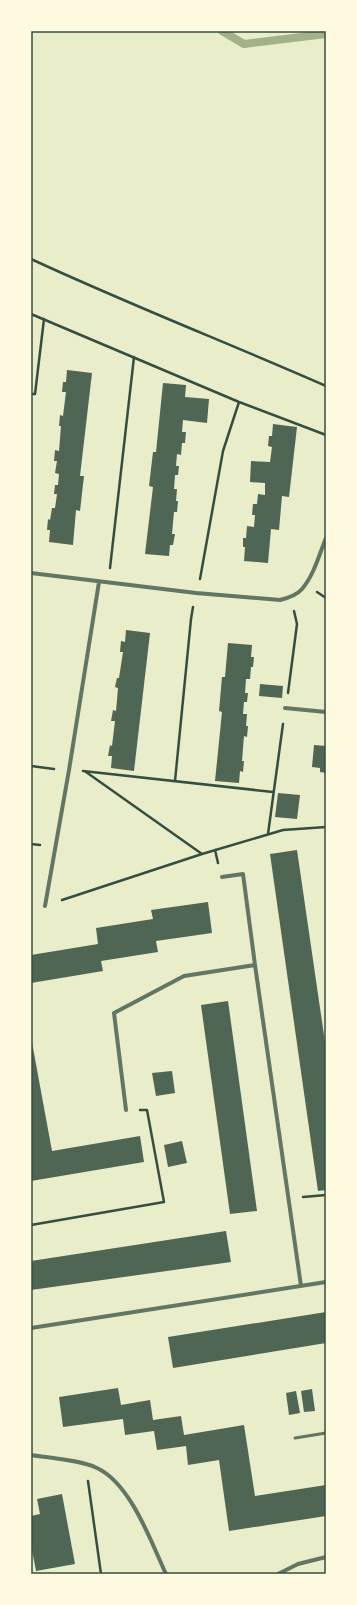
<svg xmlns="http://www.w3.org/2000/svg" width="357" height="1605" viewBox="0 0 357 1605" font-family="Helvetica,sans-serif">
<rect width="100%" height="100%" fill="#e9edc9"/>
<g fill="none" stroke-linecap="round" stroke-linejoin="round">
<path stroke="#a3b18a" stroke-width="8" d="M222,31l22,13 82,-10"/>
</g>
<path fill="#4f6655" d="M67,370l25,3 -12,103h4l-4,35 -4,-1 -3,35 -24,-3 1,-12h-3l1,-11 2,1 2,-12h3l2,-14h-3l1,-9h3l1,-11 -4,-1 2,-12h-3l1,-11 4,1 2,-25h-2l1,-11 3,1 3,-24h-4l1,-10h3z
M163,383l23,2 -1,12 24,2 -2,24 -24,-3 -1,12h4l-1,11h-3l-1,12 -4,-1 -1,12h3l-1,9h-3l-1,14h3l-1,12h2l-1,11h-3l-2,22h3l-2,11h-3l-1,11 -24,-2 8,-67 -4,-1 4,-34h3z
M273,424l24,3 -8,70 -7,-1 -3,34 -8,-1 -3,34 -24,-2 1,-14h-2v-9h3l1,-12 7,1 1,-12h-3l1,-11h4l1,-10 7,1v-12l-15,-1 1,-21 19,1 2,-15 -4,-1 1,-10h3z
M126,630l24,3 -16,138 -23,-3 1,-12h-4l2,-11 2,1 3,-25h-4l2,-11 3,1 2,-23 -3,-1 2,-9h2l4,-26h-3l1,-11 4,1z
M228,643l24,2 -1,12h3l-1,10h-2l-1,12h-4l-1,14h3l-1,9h-3l-1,12h4l-1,12h2l-1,11 -3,-1 -2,25h2l-1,11 -3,-1 -1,12 -24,-2 7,-69 -3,-1 3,-34h3z
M260,684l23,2 -1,12 -23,-2z
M314,745l12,1v27l-6,-1v-4l-8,-1z
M278,793l22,2 -3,24 -22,-2z
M297,850l29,199v141l-8,1 -48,-337z
M208,902l4,31 -56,8 2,11 -57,9 2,10 -72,12v-28l67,-11 -2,-16 57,-9 -2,-9z
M228,1001l29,210 -27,3 -29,-209z
M31,1037l21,114 88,-15 4,26 -113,19z
M172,1071l3,22 -19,3 -4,-23z
M182,1141l5,22 -19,4 -4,-22z
M226,1231l5,31 -200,28v-29z
M326,1312v31l-153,25 -5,-31z
M118,1388l3,17 29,-5 3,20 28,-4 3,19 60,-10 11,71 71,-11v31l-97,15 -10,-71 -31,5 -2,-19 -29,4 -3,-19 -29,4 -2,-16 -60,8 -4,-30z
M312,1389l3,22 -11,1 -3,-21z
M296,1391l4,22 -11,2 -3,-22z
M62,1494l13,70 -39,7 -5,-26v-29l9,-2 -3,-15z"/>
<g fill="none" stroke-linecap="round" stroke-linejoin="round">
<path stroke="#344e41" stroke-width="2.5" d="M31,259c97,45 197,84 295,127
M31,314l208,88 87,33
M31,394h4l9,-75
M110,568l24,-211
M200,579l23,-128 16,-49
M317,592l9,6
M288,693l9,-69 -3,-13
M31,766l23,3
M83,771l190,21
M86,772l116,82
M175,781l16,-162 2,-12
M268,834l15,-110
M31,844l9,1
M215,850l3,13
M62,900l140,-46 81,-24 43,-3
M303,1197l23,-2
M31,1225l133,-23 -17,-92h-7
M88,1481l13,93"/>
<path stroke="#617663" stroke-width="3" d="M295,1438l31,-5"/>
<path stroke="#617663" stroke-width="4" d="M31,573l165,20 84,7c8,-2 17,-5 22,-11 12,-14 17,-34 24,-51
M285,708l41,4
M222,877l21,-3 12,91 46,321
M45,906l24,-136 30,-188
M126,1110l-12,-97 70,-37 71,-11
M31,1328l295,-46
M31,1455c19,3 49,5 66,13 34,16 54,74 69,106
M278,1574l20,-10 28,-7"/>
</g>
<rect width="357" height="1605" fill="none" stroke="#fefae0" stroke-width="64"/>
<rect x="32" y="32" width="293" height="1541" fill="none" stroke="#344e41" stroke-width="1.5"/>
</svg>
